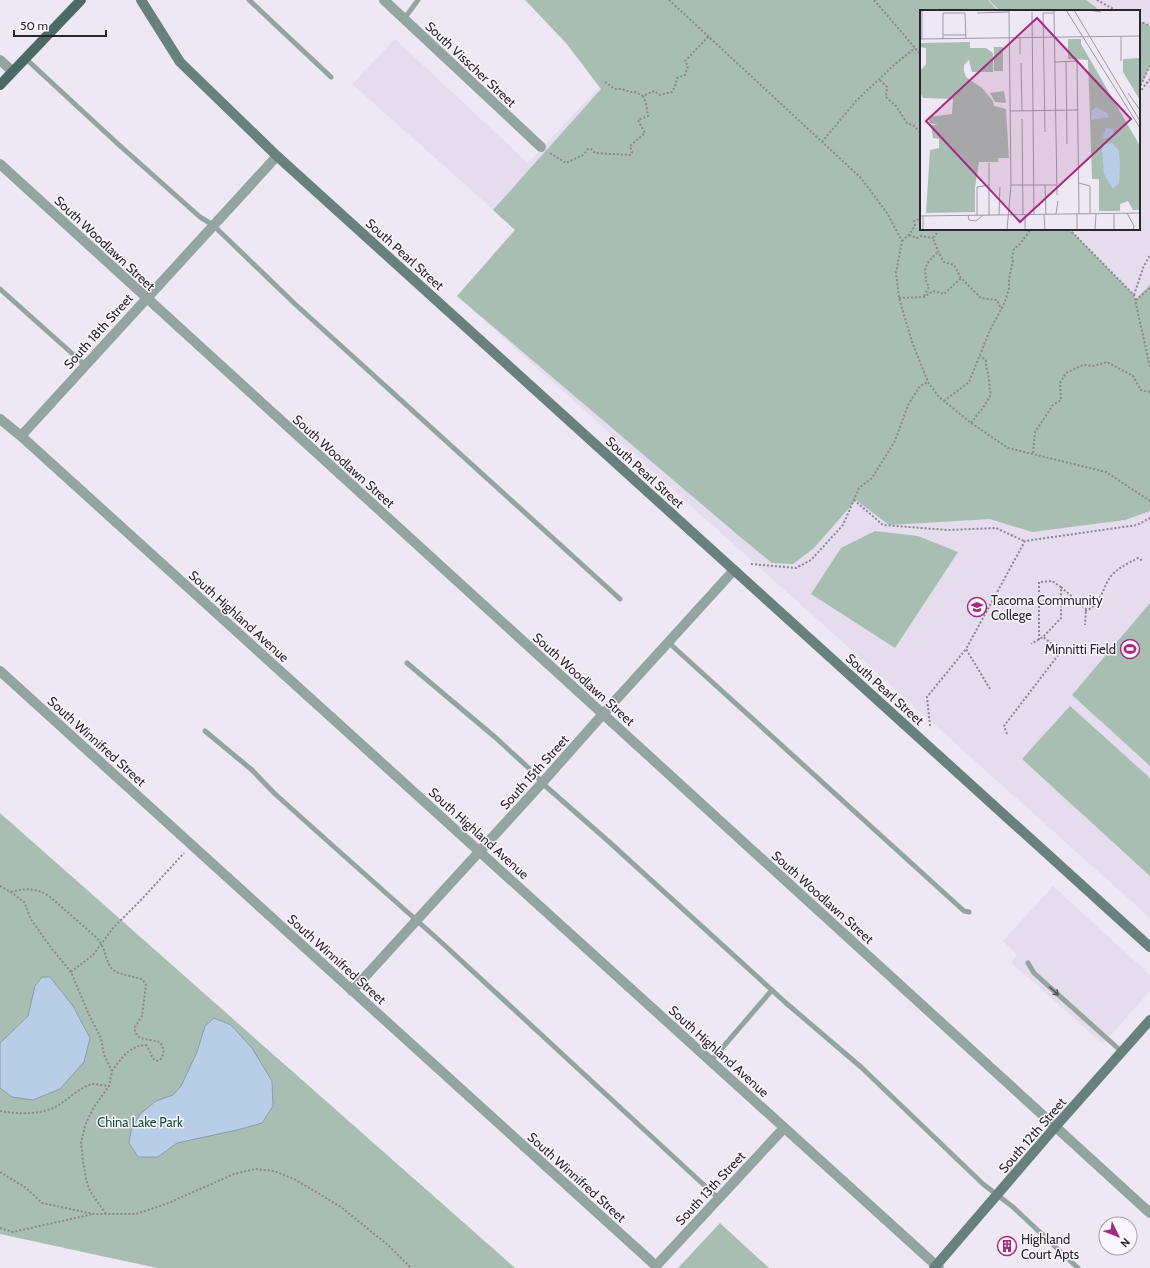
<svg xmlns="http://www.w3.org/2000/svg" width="1150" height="1268" viewBox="0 0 1150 1268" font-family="Cabin,sans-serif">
<rect width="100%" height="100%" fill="#ede8f3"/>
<path fill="#e5dcee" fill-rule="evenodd" d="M529,0h621v918l-693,-622 58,-67 -163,-145 43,-45 133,124 82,-87zM921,11h218v218h-218z
M1053,886l97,89v16l-47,53 -92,-82 6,-7 -14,-14z"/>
<path fill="#a9beb2" d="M525,0h463l10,11h-77v218h148l65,66 1,5 15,-15v226l-25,9 -93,12 -42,-13 -101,6 -33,-25 -42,48 -21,16 -21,-1 -33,-27 -282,-240 58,-66 -22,-20 108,-121 -35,-46z
M989,0h97l11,8 -3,3h-94z
M1139,21l11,5v39l-11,24z
M875,531l43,5 40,16 -63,96 -84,-54 30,-46z
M1150,603v163l-78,-71z
M1070,706l80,72v98l-128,-117z
M0,813l515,455h-358l-157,-34z
M720,1223l49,45h-91z"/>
<path fill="#b8cde6" stroke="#8d9bae" d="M42,977h8l23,29 17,32 -6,24 -24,27 -27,11 -21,-3 -12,-9v-45l28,-27 7,-30z
M214,1018l17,7 21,23 20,33 1,25 -11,17 -25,7 -60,13 -19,14h-20l-9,-14 2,-12 9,-17 16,-13 17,-6 8,-9 16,-34 8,-26z"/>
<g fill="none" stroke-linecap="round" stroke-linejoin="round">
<path stroke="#8a878e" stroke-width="2" stroke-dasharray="2 2" stroke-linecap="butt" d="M669,0l192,178 26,35 15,28 -6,32 3,25 13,44 16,40 11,15 32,26 37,25 98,24 44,29
M874,0l47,55
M1097,0l20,11
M1139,21l11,5
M880,80l7,7 -1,10 10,9 11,17 7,3 7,7
M605,82l10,7h7l8,3h5l8,4
M1139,89l11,-24
M1139,93l11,-14
M822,142l34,-41 39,-37 20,-16
M550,153l16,10 17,-8 5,-6h3l4,4 36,2 1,-3 -2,-6 15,-13 -7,-13 10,-4 -2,-13 -3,-7 11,-5 6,4 12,-3 4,-8 1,-6 8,-3 3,-9 -3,-5 24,-25
M937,229v4l-4,5c3,8 6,16 11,24l10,3 7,13 20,20 16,2 4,9
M1069,229l65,66 16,72
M909,235l8,3 4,-2 12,2
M902,241l7,-6 6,-10 -1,-4 5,-2 2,-2
M1134,295l9,-27 7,-13
M924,296l5,-9 -4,-8 1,-2c-3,-12 4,-17 12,-25
M899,298l25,-1 9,-6 11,3 17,-16
M1136,300l14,-12
M944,401l25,-19 21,-52 14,-26 5,-15v-10l4,-19 -1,-3 2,-8 6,-5 11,-15
M971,423l14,-18 6,-11c-2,-6 -1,-8 -2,-13 0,-8 -4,-13 -3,-21l-6,-4
M1033,453l2,-21 18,-27 8,-5 -1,-17 6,-10 17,-8 10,1 14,-4 26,14 8,14 9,2
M854,500l29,25 65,5 48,-2 28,13
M751,564l45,4 15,-8 32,-35 16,-37 13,-10 23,-37 13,-36 12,-19 8,-4
M1061,587l25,22 -1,16
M1039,601l22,-1
M1085,611c18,-7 16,-23 27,-36 7,-8 17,-12 26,-17l5,3
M1039,640v-58l13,-1 9,6v31l-18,19
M990,689l-24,-40 59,-108 112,-16 13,-7
M930,726l-3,-29 39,-48
M1007,734l-3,-8 55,-72 -4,-8 -12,-9 -12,7
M0,886l11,6 14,11 5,15 22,31 19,23 18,43 12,23 3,17 8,16 -3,15 -15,21 -8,16 -5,19 2,19 3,18 4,12 16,23
M11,892c14,-4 26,-4 38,4l48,42 6,9 5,16 4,6 6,4 24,6 4,6 -4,31 -7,11v4l2,4 3,3 20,4c4,7 5,11 0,18l-4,1c-6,-4 -5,-10 -10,-16 -16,0 -26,15 -34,26
M71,972l22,-17 20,-27 29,-29 42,-46
M0,1111c17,3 37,4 53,-3 14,-6 25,-21 40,-24 5,0 11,2 16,2
M0,1172l26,16 16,15 52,11h42l30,-10 68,-30 21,-5 19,2 20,8 47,28 48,39 22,22
M0,1228l13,4 80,-18"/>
<path stroke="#93a4a1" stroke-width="5" d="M249,0l82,77
M404,19l14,-19
M25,58l93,86 82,73 13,8 82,79 325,295
M0,289l85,76
M668,642l296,269 5,1
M407,663l89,75 37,34 9,11 65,57 179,163 75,64 122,117 30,23 65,61
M205,731l47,39 22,23 58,52 109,97 277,256
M1028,963l6,10 88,79
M711,1061l61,-71"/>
<path stroke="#93a4a1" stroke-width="10" d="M384,0l157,147
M0,60l12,11
M0,164l1150,1049
M0,419l21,17 918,832
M21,436l256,-280
M0,671l656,595 128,-138
M352,991l190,-208 61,-69 131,-144"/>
<path stroke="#69817e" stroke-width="10" d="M141,0l39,62 97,94 873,791
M934,1268l122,-142 94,-106"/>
<path stroke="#4b6965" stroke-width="10" d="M0,85l81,-85"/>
</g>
<defs><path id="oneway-shaft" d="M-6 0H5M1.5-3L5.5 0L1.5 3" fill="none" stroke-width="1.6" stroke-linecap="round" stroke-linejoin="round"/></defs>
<use stroke="#53595a" href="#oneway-shaft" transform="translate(1054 991) rotate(42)"/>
<defs>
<g id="university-ring" transform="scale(1)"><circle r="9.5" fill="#faf5fe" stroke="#a42b82" stroke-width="1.5"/><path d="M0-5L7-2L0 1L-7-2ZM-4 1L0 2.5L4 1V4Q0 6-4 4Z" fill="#a42b82"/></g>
<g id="stadium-ring" transform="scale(1)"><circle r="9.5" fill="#faf5fe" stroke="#a42b82" stroke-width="1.5"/><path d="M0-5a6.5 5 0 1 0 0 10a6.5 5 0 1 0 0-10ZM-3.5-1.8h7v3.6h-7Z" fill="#a42b82"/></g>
<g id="building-ring" transform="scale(1)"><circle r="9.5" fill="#faf5fe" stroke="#a42b82" stroke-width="1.5"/><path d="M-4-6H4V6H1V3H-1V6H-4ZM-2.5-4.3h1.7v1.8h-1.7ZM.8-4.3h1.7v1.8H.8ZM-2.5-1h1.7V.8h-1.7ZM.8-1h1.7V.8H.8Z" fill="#a42b82"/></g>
</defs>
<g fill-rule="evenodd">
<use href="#university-ring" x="977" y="607"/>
<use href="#stadium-ring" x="1130" y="649"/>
<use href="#building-ring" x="1007" y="1246"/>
</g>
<g text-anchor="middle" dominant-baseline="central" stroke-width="3" stroke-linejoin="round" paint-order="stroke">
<g font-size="13" fill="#29272b" stroke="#faf5fe">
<text transform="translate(471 64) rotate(43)">South Visscher Street</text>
<text transform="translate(105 243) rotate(43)">South Woodlawn Street</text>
<text transform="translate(405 254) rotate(42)">South Pearl Street</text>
<text transform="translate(98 331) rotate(-48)">South 18th Street</text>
<text transform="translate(344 461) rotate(42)">South Woodlawn Street</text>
<text transform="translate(645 472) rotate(42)">South Pearl Street</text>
<text transform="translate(239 616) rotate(42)">South Highland Avenue</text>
<text transform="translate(584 679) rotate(42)">South Woodlawn Street</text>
<text transform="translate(885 689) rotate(42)">South Pearl Street</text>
<text transform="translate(97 741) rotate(42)">South Winnifred Street</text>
<text transform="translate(534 772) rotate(-48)">South 15th Street</text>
<text transform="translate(479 833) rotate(42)">South Highland Avenue</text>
<text transform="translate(823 897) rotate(42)">South Woodlawn Street</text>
<text transform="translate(337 959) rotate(42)">South Winnifred Street</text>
<text transform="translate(719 1051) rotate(42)">South Highland Avenue</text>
<text transform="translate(1032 1135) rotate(-49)">South 12th Street</text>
<text transform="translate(577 1177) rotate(42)">South Winnifred Street</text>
<text transform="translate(710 1188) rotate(-47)">South 13th Street</text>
</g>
<g font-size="13" fill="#29272b" stroke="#faf5fe" text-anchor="start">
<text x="991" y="600">Tacoma Community<tspan x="991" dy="15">College</tspan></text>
<text x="1116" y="649" text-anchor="end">Minnitti Field</text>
<text x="1021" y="1239">Highland<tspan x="1021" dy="15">Court Apts</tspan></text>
</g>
<g font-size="13" fill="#175038" stroke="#faf5fe">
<text x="140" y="1122">China Lake Park</text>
</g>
</g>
<g transform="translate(920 10)">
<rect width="220" height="220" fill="#ede8f3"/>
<path d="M148,29h13v5l59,102v64h-7l-5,-9 -8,3v7h-21v-32h-7l-4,-119 -20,-1zM50,32v6h16l7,5v19h-21l-3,-12 -5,5v6l2,6 16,11 11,13 1,5 12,3 3,49h-11v4h-19l-4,26v24l-49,1 4,-63 9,-2v-9l-6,-1 -2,-13h7l-8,-2 -2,-6 24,-3 1,-15 -30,-1 -3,-6v-21l6,-7v-16l-6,-1v-4zM74,37h9v24h-9zM220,48v42l-17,-28v-13zM84,81l2,12 -11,-1 -5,-9z" fill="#a9beb2"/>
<path d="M177,97l11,7 1,3 -18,3 1,-10zM186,118l7,1 1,7 -12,3zM192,133l7,8 1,16 -1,16 -6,6 -9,-15 -2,-24 3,-6z" fill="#b8cde6"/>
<path fill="none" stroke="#9f9ba3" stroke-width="1" d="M2,0v29M130,0l4,1 3,184M146,0l74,118M154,0l66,111M168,0l13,2M112,2l2,203M57,3l32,-1M23,25h23M201,26v25M0,29l220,-3M23,29v-26h22l1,26M100,44v-16M135,52l22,-1 2,153M146,52l1,82M101,53l1,48M208,83l12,17M90,101l68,-1M102,109l1,96M125,122l-2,-119h11M159,173l11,3v27M91,175h45M125,175l1,30M194,203v17M207,203l7,13 -1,4M136,204l2,-13M48,205l1,5 7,1 7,-6M57,205v-28l12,-2M69,205v-52M79,205l1,-28M105,205v15M124,205l1,15M0,206l220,-3M3,206v14M87,220l4,-45 -2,-175M157,220v-16M175,220l1,-16"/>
<path fill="#a42b82" fill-opacity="0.15" stroke="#a42b82" stroke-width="2" d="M117,8l94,101 -111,103 -94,-101z"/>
<rect width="220" height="220" fill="none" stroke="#29272b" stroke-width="2"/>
</g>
<g transform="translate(1118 1236) rotate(133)"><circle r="19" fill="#faf5fe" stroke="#a6a3aa"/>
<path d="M0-3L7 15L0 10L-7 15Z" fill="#a42b82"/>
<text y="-6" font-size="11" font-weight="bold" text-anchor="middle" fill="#29272b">N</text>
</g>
<path d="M14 30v6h92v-6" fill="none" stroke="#29272b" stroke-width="2"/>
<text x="20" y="30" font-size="12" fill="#29272b" stroke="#faf5fe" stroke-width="3" paint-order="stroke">50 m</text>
</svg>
